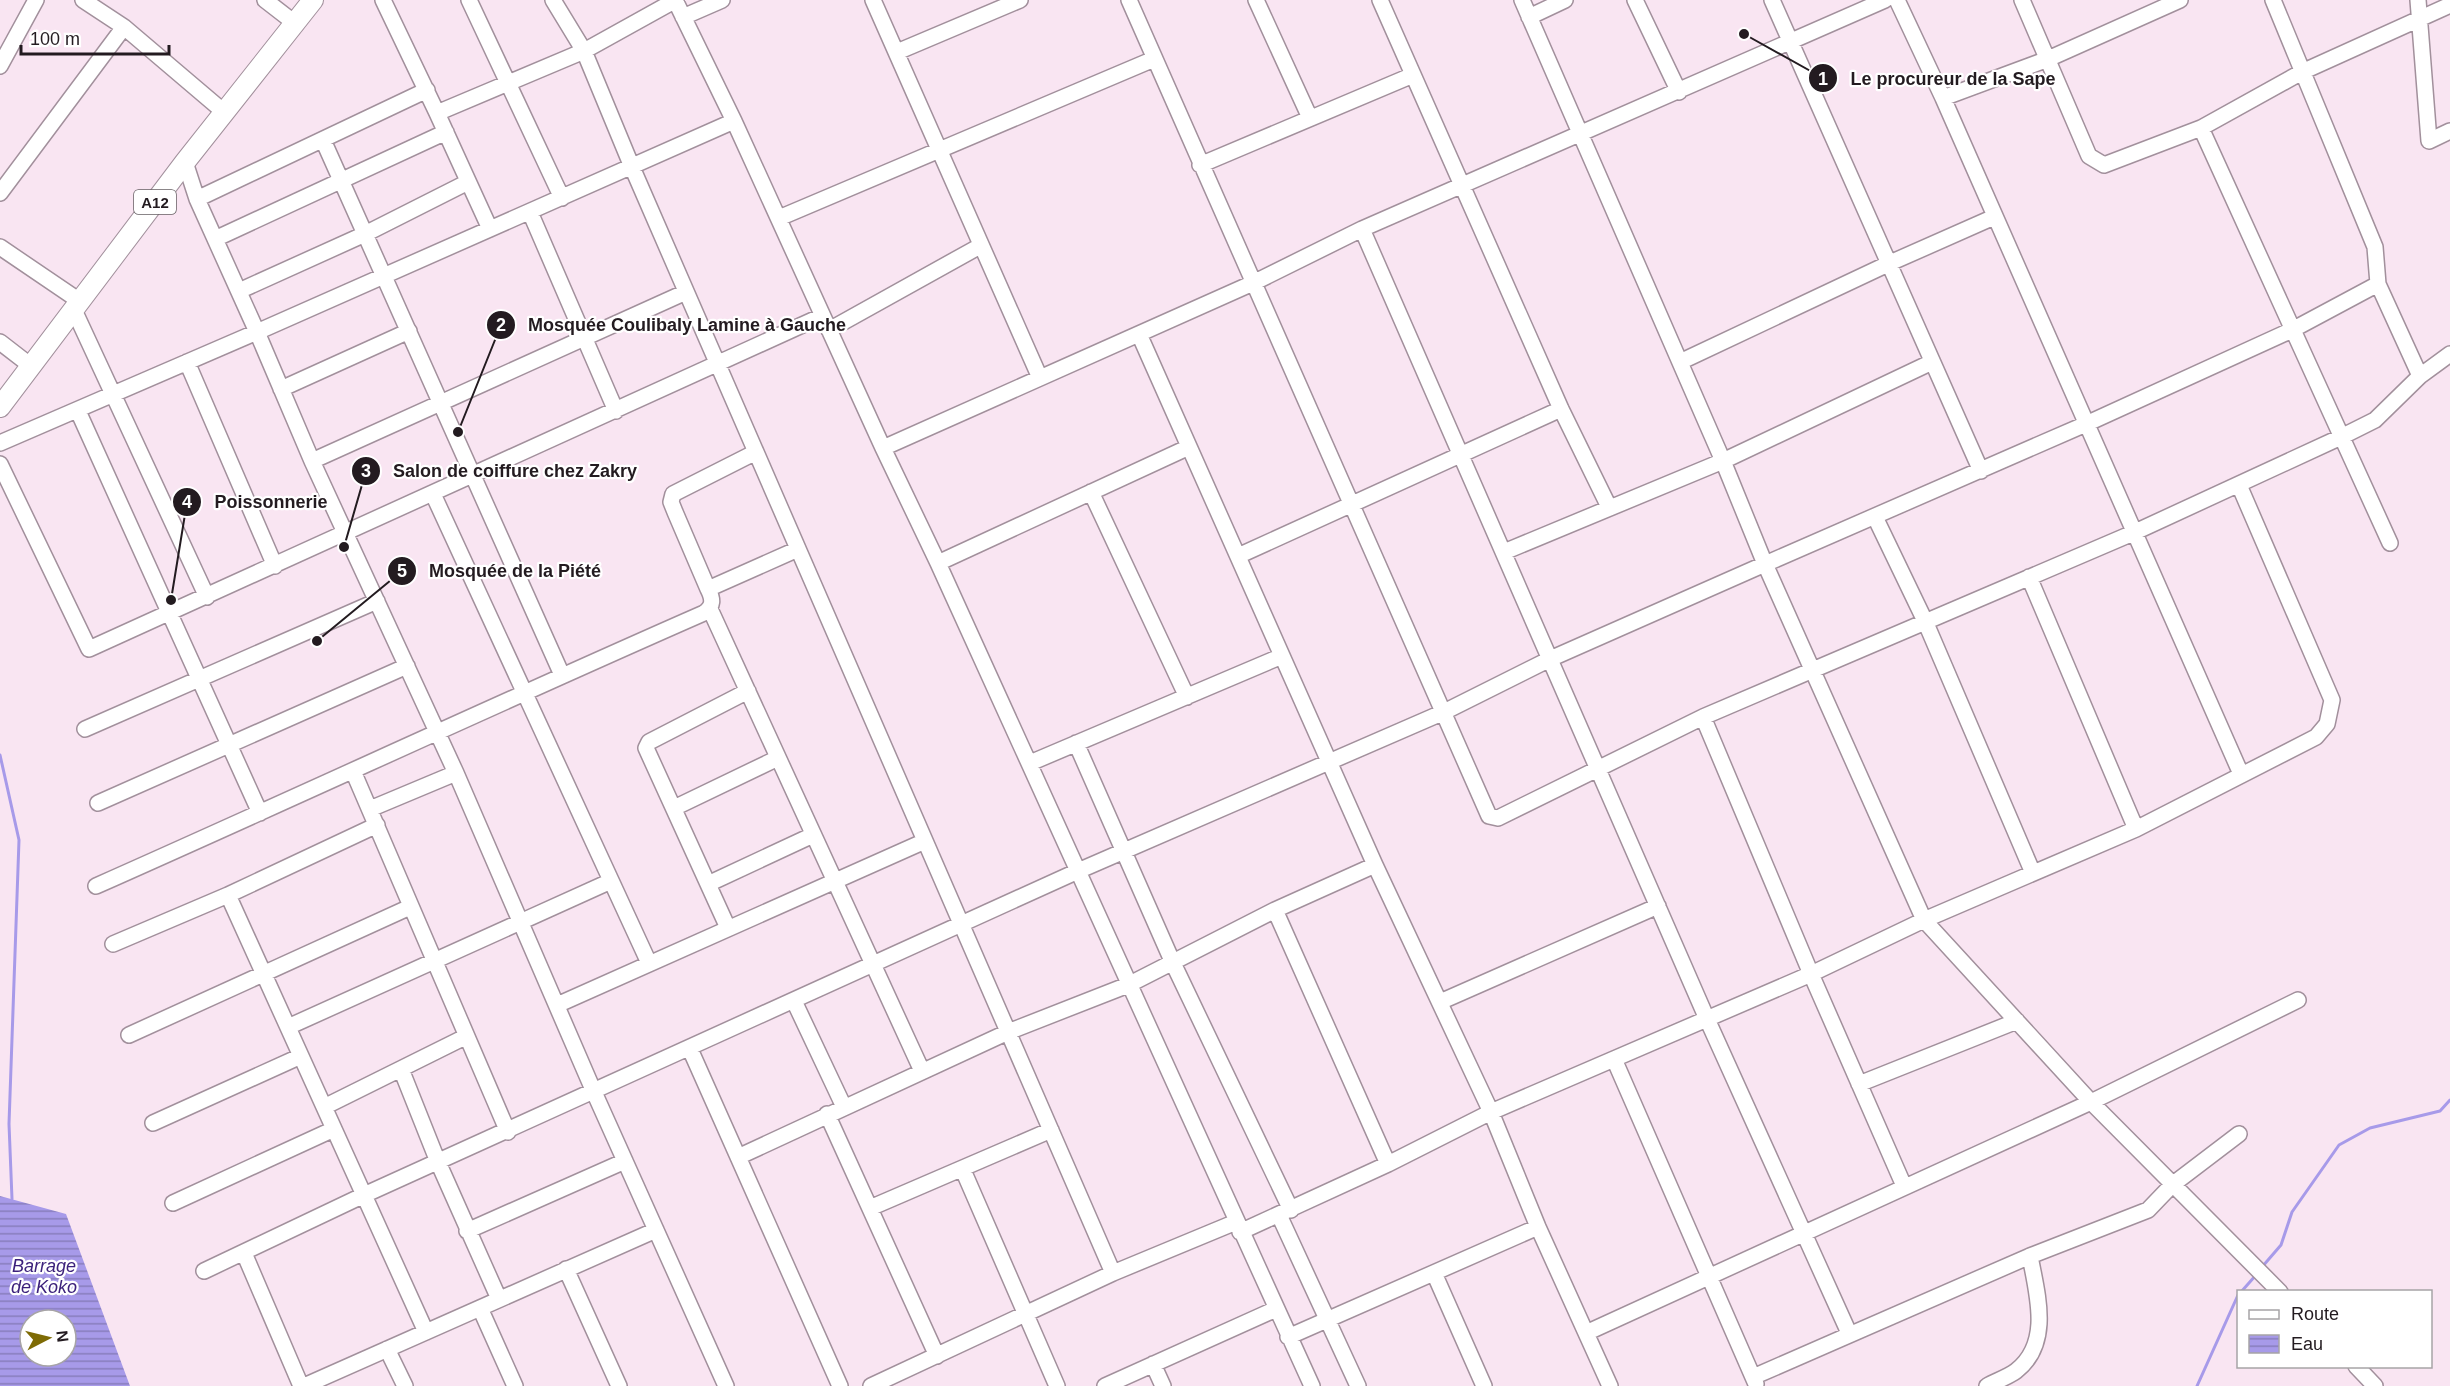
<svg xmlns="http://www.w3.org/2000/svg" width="2450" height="1386" viewBox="0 0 2450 1386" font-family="Helvetica,sans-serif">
<defs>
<pattern id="water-rules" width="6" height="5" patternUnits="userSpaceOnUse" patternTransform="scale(1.5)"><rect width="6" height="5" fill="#a79ae9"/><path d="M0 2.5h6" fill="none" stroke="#887dbc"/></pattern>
</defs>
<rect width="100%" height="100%" fill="#f9e5f2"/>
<path fill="url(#water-rules)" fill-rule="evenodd" d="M0,1196l66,18 64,172h-130zM30,1320h36v36h-36z"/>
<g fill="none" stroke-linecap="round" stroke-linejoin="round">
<path stroke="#a79ae9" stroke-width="3" d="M0,755l19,85 -10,284 3,75
M2262,1267l19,-22 11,-33 47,-67 31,-17 70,-17 10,-11
M2241,1292l15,-17
M2197,1386l41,-91"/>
<g stroke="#a2909c" stroke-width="18">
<path id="minor" d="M83,0l41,27 100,85
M265,0l31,24
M383,0l54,113 53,116
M469,0l93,198
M553,0l31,51 48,116 481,1106
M675,0l59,121 149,327 55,115 374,823
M873,0l167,378
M1129,0l360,816 9,2 205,-101 430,-184 208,-96 34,-17 45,-44 30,-22
M1256,0l54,118
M1380,0l181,409 48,98
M1522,0l201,461 42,103 159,356 167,182 189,190
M1635,0l44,92
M1772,0l209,471
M1897,0l46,98 298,676
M2022,0l67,156 15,9 97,-37 101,-56 148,-67
M2273,0l102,247 3,37 42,92
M2418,0l11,141 21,-10
M683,17l39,-17
M1529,17l36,-17
M897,52l123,-52
M0,66l36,-66
M1943,98l105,-39 132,-59
M437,113l147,-62 92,-51
M2201,128l189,415
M323,140l239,535
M185,162l12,37 60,133 55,129 144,312 138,319 132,294
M1200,165l213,-90
M0,193l124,-166
M197,199l230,-109
M530,212l86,199
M779,218l375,-159
M1362,229l345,790 142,314
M215,239l231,-107
M0,247l81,55
M239,291l126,-57 103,-52
M74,310l133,287
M829,330l151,-84
M1139,334l236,531 116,247 47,115 72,159
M0,342l31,24
M187,362l88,204
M1680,362l210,-99 104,-46
M281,389l128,-58
M78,411l182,402
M0,443l257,-111 477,-211
M883,448l370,-165 109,-54 523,-229
M312,461l374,-169
M0,464l89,185 733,-333
M1091,492l96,205
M433,494l216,469
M1875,517l50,104 108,252
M1504,552l219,-91 209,-99
M1238,556l323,-147
M938,563l251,-116
M2029,577l107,252
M708,589l-33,-77 -4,-10 2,-8 83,-42
M710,609l212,462
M1703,717l108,257 93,212
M85,729l292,-128
M1076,743l97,220 118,247
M1030,763l252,-107
M353,771l155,361
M98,803l309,-137
M674,808l104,-50
M370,809l86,-36
M708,884l105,-49
M96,886c203,-90 405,-184 608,-273 10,-7 9,-14 4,-24l90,-40
M228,895l198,437
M1275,910l113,254
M728,928l-82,-180 3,-6 99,-51
M113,944l115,-49 149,-70
M794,1001l50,106
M1440,1002l218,-96
M557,1005l368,-164
M288,1027l323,-146
M129,1035l281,-128
M690,1049l150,337
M1614,1059l142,325
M401,1069l37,93 61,137
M1859,1084l158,-63
M324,1107l141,-70
M827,1114l110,242
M153,1123l148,-67
M738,1157l270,-125 120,-47 147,-75 100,-45
M963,1170l94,216
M173,1203l161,-74
M870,1208l181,-78
M1279,1215l79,171
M467,1231l158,-70
M1240,1232l148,-68 103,-52 320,-138 113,-54 212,-91 180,-92 11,-13 5,-24 -93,-215
M244,1253l57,133
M566,1269l53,117
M204,1271l160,-76 714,-324 366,-159 106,-53 215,-95 321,-140 206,-94 86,-46
M1434,1273l50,113
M480,1308l35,78
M1586,1333l505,-231 207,-102
M1288,1337l250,-110
M387,1349l18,37
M1153,1364l10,22
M2356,1366l19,20
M1753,1377l277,-121 118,-46 24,-25 67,-51
M304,1386l352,-156
M871,1386l242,-113 123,-51
M1105,1386l171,-77
M1987,1386c9,-5 21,-9 29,-15 36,-28 21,-77 14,-115"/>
</g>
<g stroke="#a2909c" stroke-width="22">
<path id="major" d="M0,407l185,-245 128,-162"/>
</g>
<use href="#minor" stroke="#fff" stroke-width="15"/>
<use href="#major" stroke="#fff" stroke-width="20"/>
</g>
<g text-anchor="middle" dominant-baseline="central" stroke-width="4.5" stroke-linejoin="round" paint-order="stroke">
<rect fill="#fff" stroke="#655f63" stroke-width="1.5" x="134" y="190" width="42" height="24" rx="4.5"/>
<g font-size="15" font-weight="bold" fill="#231b20">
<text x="155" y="202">A12</text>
</g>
<g font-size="18" font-style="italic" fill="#3c217b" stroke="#fff">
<text x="44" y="1266">Barrage<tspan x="44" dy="21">de Koko</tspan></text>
</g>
</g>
<path fill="none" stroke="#231b20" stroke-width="2" d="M1744 34L1823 78M458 432L501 325M344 547L366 471M171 600L187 502M317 641L402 571"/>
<g fill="#231b20" stroke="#fff" stroke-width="2">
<circle cx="1744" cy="34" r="6"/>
<circle cx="458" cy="432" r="6"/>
<circle cx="344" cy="547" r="6"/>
<circle cx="171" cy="600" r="6"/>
<circle cx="317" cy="641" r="6"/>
<circle cx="1823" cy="78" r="15"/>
<circle cx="501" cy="325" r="15"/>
<circle cx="366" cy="471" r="15"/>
<circle cx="187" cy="502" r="15"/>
<circle cx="402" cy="571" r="15"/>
</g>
<g font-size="18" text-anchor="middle" font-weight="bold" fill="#fff">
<text x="1823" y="85">1</text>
<text x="501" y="331">2</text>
<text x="366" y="477">3</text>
<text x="187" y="508">4</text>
<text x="402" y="577">5</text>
</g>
<g font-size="18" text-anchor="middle" font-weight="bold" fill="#231b20" stroke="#fff" stroke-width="4.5" stroke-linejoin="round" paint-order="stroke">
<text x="1953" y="85">Le procureur de la Sape</text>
<text x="687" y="331">Mosquée Coulibaly Lamine à Gauche</text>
<text x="515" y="477">Salon de coiffure chez Zakry</text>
<text x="271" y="508">Poissonnerie</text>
<text x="515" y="577">Mosquée de la Piété</text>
</g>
<rect x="2237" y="1290" width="195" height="78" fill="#ffffff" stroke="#a7a4a6" stroke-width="1.5"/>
<rect x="2249" y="1310" width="30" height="9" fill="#ffffff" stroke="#a7a4a6" stroke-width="1.5"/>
<text x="2291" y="1320" font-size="18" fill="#231b20">Route</text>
<rect x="2249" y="1335" width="30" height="18" fill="url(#water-rules)" stroke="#a7a4a6" stroke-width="1.5"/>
<text x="2291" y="1350" font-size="18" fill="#231b20">Eau</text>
<g transform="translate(48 1338) rotate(83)"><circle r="28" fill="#ffffff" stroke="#a7a4a6" stroke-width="1.5"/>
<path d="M0-4.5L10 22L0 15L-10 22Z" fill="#7e6b05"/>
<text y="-9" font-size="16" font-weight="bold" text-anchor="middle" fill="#231b20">N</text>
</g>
<path d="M21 45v9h148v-9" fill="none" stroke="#231b20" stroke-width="3"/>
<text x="30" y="45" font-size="18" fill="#231b20" stroke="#ffffff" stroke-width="4.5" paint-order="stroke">100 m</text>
</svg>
